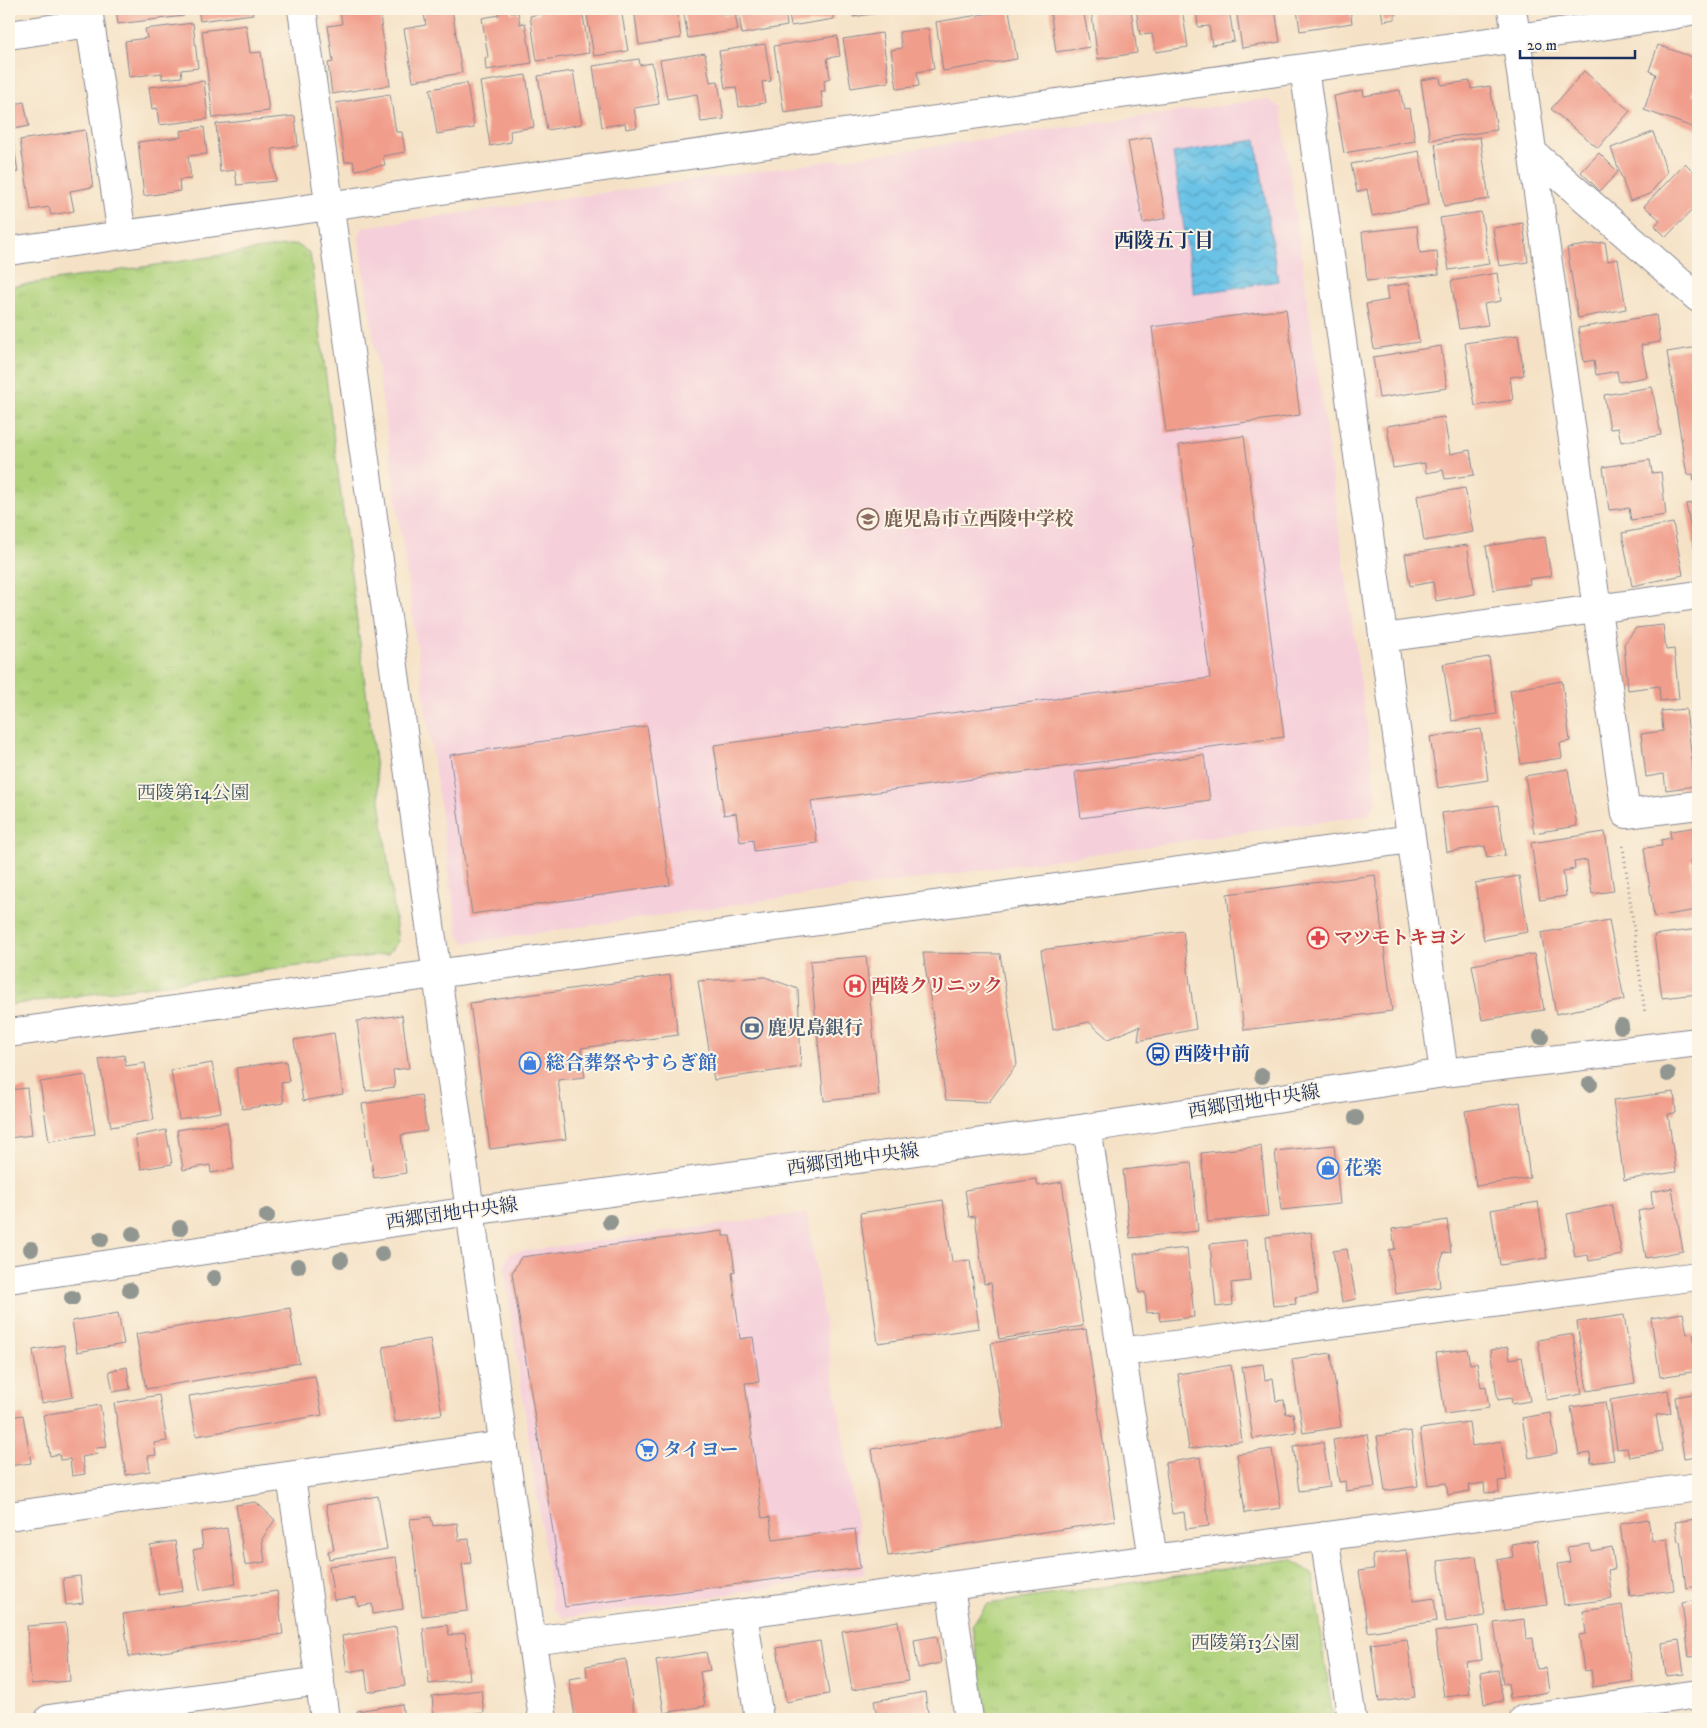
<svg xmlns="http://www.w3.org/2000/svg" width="1707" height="1728" viewBox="0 0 1707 1728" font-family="'IM FELL DW Pica','Noto Serif JP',serif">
<defs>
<pattern id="park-tufts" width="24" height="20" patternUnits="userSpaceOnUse" patternTransform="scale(1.25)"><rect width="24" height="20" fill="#aed17a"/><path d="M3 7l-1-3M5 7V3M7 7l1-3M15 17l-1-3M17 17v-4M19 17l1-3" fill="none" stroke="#95b46c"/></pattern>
<pattern id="water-waves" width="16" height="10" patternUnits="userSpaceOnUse" patternTransform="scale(1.25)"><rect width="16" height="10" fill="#6ac3e7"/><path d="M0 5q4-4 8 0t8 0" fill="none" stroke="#569fbe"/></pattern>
</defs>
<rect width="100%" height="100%" fill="#fcf5e5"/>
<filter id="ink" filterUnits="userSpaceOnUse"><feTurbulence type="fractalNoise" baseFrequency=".02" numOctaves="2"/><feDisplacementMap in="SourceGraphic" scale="10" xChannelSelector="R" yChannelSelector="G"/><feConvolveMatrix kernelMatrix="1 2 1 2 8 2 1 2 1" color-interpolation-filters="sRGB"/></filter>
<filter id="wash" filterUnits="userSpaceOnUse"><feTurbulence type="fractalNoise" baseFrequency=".0096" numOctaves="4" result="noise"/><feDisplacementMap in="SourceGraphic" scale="20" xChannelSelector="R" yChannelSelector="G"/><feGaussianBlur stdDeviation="1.12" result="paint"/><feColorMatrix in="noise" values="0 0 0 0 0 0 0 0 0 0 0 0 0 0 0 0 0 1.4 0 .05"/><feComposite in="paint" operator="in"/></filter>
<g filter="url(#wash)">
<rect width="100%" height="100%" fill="#f5e2c6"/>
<path fill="#f5cfda" d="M1267,99l14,9 96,693 -9,14 -903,128 -7,-9 -99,-697 4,-10z
M807,1213l58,361 -301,44 -11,-9 -49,-343 6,-13z"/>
<path fill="url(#park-tufts)" stroke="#64806c" d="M296,244l14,9 88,688 -10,13 -379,51v-718z
M1291,1559l22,16 20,144h-347l-14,-94 16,-21z"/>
<path fill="url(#water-waves)" stroke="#4279a2" d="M1256,140l22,141 -84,13 -21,-141z"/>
<g id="blocks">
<path fill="#f19d8b" d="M116,9h67l1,7 -66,8z
M198,9h54l1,5 -53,7z
M347,9h32l11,76 -58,9 -4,-31 5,-1 -5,-36 14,-2 -2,-14z
M423,9h29l10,64 -49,8 -9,-52 22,-4z
M497,9h14v4l7,-1 2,12 5,-1 7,40 -46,7 -1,-12 3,-1 -6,-39 17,-3z
M539,9h12l1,2 10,-2h20l7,44 -52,8 -7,-45 9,-2z
M586,9h35l7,42 -34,5z
M634,9h43l4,29 -42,7z
M683,9h40l1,6 11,-2 3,17 -50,8z
M738,9h47l2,17 -45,8z
M788,9h45l1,10 -43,7z
M852,9h39v2l-38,6z
M1050,9h33l7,38 -34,5z
M1091,9h40l6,44 -39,6z
M1136,9h46l6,38 -32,5 -4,-18 -12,1z
M1196,9h33l5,32 -22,4 -3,-19 -11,1z
M1236,9h39l5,33 -38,6z
M1297,9h53l2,14 -52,8z
M1381,9h26v2l-12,2v6l-12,2z
M1009,10l8,49 -74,12 -7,-49z
M193,23l5,45 -17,2 1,7 -20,2v-6l-33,4 -4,-36 22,-3 -2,-9z
M246,25l4,28 11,-1 8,59 -56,7 -11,-87z
M928,28l6,41 -17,3 2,14 -22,3 -6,-39 11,-2 -3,-16z
M882,33l7,49 -38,6 -8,-49z
M837,36l3,20 -13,2 3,20 -6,2 1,11h-4l2,16 -39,6 -10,-67z
M765,44l6,37 -9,1 3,21 -26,4 -3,-20 -11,1 -6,-37z
M1658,45l40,14v19l-6,17 6,2v32l-54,-19 12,-36 -7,-3z
M705,53l5,29 8,-1 6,38 -23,3 -4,-28 -30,5 -7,-39z
M639,59l1,6 12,-2 7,41 -25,4 3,19 -11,2 -1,-6 -23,4 -9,-61z
M573,71l9,53 -35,6 -9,-54z
M1584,71l46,40 -32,37 -47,-39z
M526,75l8,52 -24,4 1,11 -21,4 -10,-64z
M1440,77l1,8 29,-4 1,8 19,-3 7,44 -67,10 -9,-60z
M204,81l4,38 -49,6 -2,-17 -5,1 -3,-22z
M467,83l7,45 -37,6 -7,-45z
M1363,90l1,6 36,-6 4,19 6,-1 5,33 -71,12 -10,-57z
M390,94l6,38h6l3,20 -22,4 2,9 -30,5 -2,-9 -8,1 -9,-59z
M24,102l5,24 -20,4v-25z
M295,116l3,30 -26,3 4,32 -39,4 -2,-15 -15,2 -4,-48z
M204,127l3,27 -19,2 3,23 -12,1 1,11 -36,5 -6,-54 43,-5 -1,-6z
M85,130l8,57 -23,4 4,20 -23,4 -2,-8 -18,3 -11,-70z
M1653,132l14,40 -17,22 -20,7 -19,-53z
M1151,137l15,81 -23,5 -15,-82z
M1480,137l9,62 -45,7 -9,-62z
M13,141l5,31 -9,1v-31z
M1419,151l10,53 -57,12 -5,-27 -10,3 -6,-28z
M1599,153l19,19 -18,19 -19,-19z
M1685,163l13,13v28l-32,33 -11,-11 5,-6 -16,-14z
M1481,212l8,52 -40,6 -9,-52z
M1523,223l5,39 -29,4 -6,-38z
M1417,226l3,27 17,-2 2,23 -72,7 -5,-49z
M1605,242l3,19 10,-2 8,50 -48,9 -11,-70z
M1497,273l4,28 -17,3 4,21 -29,4 -8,-48z
M1409,283l10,59 -45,7 -8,-45 22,-4 -2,-13z
M1286,309l14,106 -134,18 -14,-106z
M1656,315l4,27 -19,3 6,32 -28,5 -2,-11 -21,4 -2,-15 -10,2 -6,-34z
M1518,335l6,40 -14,2 3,23 -38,6 -10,-63z
M1441,346l6,42 -68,10 -6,-41z
M1698,347v133l-4,1 -1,-7 -6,1 -20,-123z
M1652,387l9,48 -40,7 -3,-14 -8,1 -6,-34z
M1444,417l6,37 20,-4 4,25 -29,4 -2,-9 -17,3 -1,-10 -32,5 -6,-42z
M1244,436l40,301 -473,64 6,42 -63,8 -1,-11 -13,2 -4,-29 -12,2 -10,-70 496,-67 -31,-233z
M1650,460l2,13 9,-1 5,43 -35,5 -2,-12 -20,2 -6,-43z
M1465,488l8,44 -49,9 -7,-45z
M1698,502v60h-1l-11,-58z
M1673,523l10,52 -51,11 -10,-53z
M1545,537l6,39 -22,3 1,5 -37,6 -7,-44z
M1467,545l8,49 -39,7 -3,-19 -23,4 -5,-32z
M1663,625l3,25 8,-1 5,50 -19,2 -1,-15 -31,4 -4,-46 12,-16z
M1489,657l8,57 -45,7 -9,-57z
M1562,681l8,60 -10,2 2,15 -41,6 -11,-74z
M1686,709l9,77 -29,4 -2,-16 -18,3 -5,-43 22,-3 -2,-20z
M647,726l23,159 -198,29 -22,-159z
M1481,729l7,51 -50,8 -8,-51z
M1204,755l6,45 -129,18 -6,-46z
M1568,769l9,57 -43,7 -9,-57z
M1498,805l7,50 -18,3 -2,-12 -38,6 -5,-39z
M1698,827v32l-8,2 7,49 -43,7 -10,-69 18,-2 -1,-6 10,-2 -1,-7z
M1605,832l9,59 -22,3 -5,-34 -13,2 1,7 -12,2 3,25 -26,4 -9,-57z
M1375,875l17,136 -148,19 -17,-136z
M1519,876l9,56 -44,8 -9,-57z
M1609,920l15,80 -68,14 -15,-81z
M1698,929v65l-36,4 -8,-63z
M1183,931l13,98 -58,12 2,-15 -32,13 -19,-17 -36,8 -12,-80z
M923,953l77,1 17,110 -28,38 -43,-2z
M1534,954l10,56 -62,10 -10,-55z
M866,956l13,139 -55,6 -14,-140z
M670,975l8,60 -97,13 4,29 -27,3 8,59 -76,10 -20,-146z
M765,977l33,12 3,78 -87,13 -16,-99z
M402,1015l7,53 -16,2 2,17 -29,4 -9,-70z
M334,1033l9,61 -40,7 -9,-61z
M124,1055l2,11 19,-3 9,57 -43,7 -12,-68z
M286,1061l3,21 -8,1 3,20 -42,6 -6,-41z
M212,1063l9,49 -42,7 -8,-49z
M86,1075l9,59 -46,7 -9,-59z
M27,1088l5,47 -23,3v-48z
M1674,1092l2,21 -8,1 8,58 -52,8 -11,-80z
M421,1095l6,36 -26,4 5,38 -32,5 -12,-74z
M1520,1102l10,76 -54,8 -11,-75z
M227,1122l7,47 -23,4 -1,-8 -27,5 -6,-40z
M166,1130l6,34 -31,5 -6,-33z
M1334,1145l6,59 -59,6 -6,-59z
M1261,1146l7,70 -60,6 -7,-69z
M1191,1162l7,69 -68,7 -7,-68z
M1036,1179l2,7 24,-4 21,144 -84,13 -8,-56 -7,1 -9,-68 -6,1 -4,-27z
M1672,1188l11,63 -37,7 -8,-47 15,-3 -2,-16z
M943,1200l9,62 18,-2 9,68 -101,15 -18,-130z
M1538,1202l9,56 -47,7 -9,-55z
M1612,1205l10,50 -33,6 -1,-6 -13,2 -8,-43z
M1447,1220l4,32 -7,1 -6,16 2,18 -44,7 -7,-44 6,-1 -3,-20z
M723,1231v5h7l5,36 -3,1 8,66 13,-2 6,45 -14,1 17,135 8,-1 3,23 82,-11 5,39 -295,39 -53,-334 9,-16z
M1311,1232l7,62 -23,3 1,7 -23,2 -7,-69z
M1246,1240l4,41 -19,2 2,22 -17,2 -6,-63z
M1187,1248l7,69 -34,4 -1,-9 -12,1 -2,-21 -6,1 -5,-39z
M1347,1249l9,50 -14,3 -9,-51z
M290,1308l9,55 -153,26 -10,-55z
M118,1313l6,31 -47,8 -5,-31z
M1683,1313l4,21 6,-1 3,19h2v19l-38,6 -9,-59z
M1624,1315l11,68 -48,8 -10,-69z
M1086,1329l29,192 -227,35 -16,-107 132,-21 -13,-85z
M1573,1334l9,60 -35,6 -9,-60z
M430,1339l12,75 -47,8 -12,-75z
M64,1345l9,52 -31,6 -9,-53z
M1508,1347l2,12 12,-2 8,44 -18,3 -1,-6 -13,2 -8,-50z
M1467,1349l3,15 7,-1 4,24 5,-1 3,22 -44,6 -9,-61z
M1331,1353l10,74 -38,6 -11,-74z
M1263,1364l2,16 8,-2 3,23 8,-1 2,14 7,-1 3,19 -43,7 -11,-72z
M1231,1365l11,76 -53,8 -11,-75z
M127,1367l3,22 -17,3 -4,-21z
M315,1376l7,39 -126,21 -7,-40z
M1668,1390l3,23 -15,2 6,36 -33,6 -2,-9 -10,1 -7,-49z
M1698,1393v63l-14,2 -9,-61z
M159,1395l8,46 -13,2 2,12 -8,1 2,15 -24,4 -12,-72z
M1605,1402l9,58 -23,3 -1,-10 -11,2 -8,-48z
M100,1405l7,42 -11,1 1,6 -15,3 3,17 -13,2 -2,-17 -10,1 -1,-6 -9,2 -7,-41z
M1551,1413l6,40 -28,5 -7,-40z
M23,1415l8,48 -22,3v-49z
M1469,1422l3,24 29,-5 6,39 -9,1 1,11 -14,1 -1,-10 -15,2 1,6 -22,4 -2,-12 -18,2 -8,-56z
M1411,1431l7,55 -33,5 -8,-55z
M1367,1434l8,53 -29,4 -1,-10 -6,1 -6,-42z
M1323,1442l7,45 -31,4 -6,-45z
M1272,1449l9,59 -36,5 -8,-59z
M1200,1457l9,69 -23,3 -2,-17 -12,2 -7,-51z
M378,1496l9,53 -58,10 -1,-8 6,-1 -8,-45z
M256,1502l19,18 -13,19 3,23 -20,3 -9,-60z
M431,1517l2,9 24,-3 2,17 10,-1 2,24 -9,1 6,47 -46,5 -12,-97z
M1648,1519l4,22 15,-2 7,51 -44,6 -10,-72z
M1696,1519l2,8v59l-12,2 -6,-47 -2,1 -3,-20z
M227,1528l9,56 -36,6 -7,-40 10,-2 -2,-16z
M1537,1540l10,65 -43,6 -7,-51 16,-3 -2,-13z
M175,1541l8,50 -24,4 -9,-50z
M1590,1544l1,7 21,-4 3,22 -7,1 4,29 -48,6 -6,-41 12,-2 -3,-15z
M1406,1550l7,51 21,-3 3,23 -69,11 -9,-61 15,-2 -2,-14z
M1476,1556l9,60 -39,6 -8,-61z
M396,1557l7,52 -30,5 -1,-10 -14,2 -2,-9 -22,3 -5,-34z
M80,1576l3,27 -17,2 -3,-27z
M277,1591l6,43 -154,23 -6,-43z
M1698,1600v56l-9,1 -7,-54z
M1622,1605l11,76 -40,6 -2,-17 -7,1 -5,-36 7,-1 -3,-23z
M1524,1619l2,20 7,-1 4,31 9,-1 3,24 -39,6 -2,-15 -5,1 -9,-61z
M898,1621l10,60 -56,9 -10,-59z
M66,1623l4,58 -39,3 -4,-58z
M447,1625l2,10 16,-2 5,46 -41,5 -6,-56z
M1478,1626l4,34 -16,2 4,32 -26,3 -9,-65z
M396,1627l9,59 -37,6 -3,-23 -18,3 -5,-36z
M937,1636l4,27 -23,5 -4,-28z
M1407,1639l8,58 -36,5 -8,-58z
M1679,1640l5,34 -18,2 -4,-33z
M820,1641l9,53 -43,8 -9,-54z
M706,1652l4,18 -10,2 5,34 -41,7 -8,-53z
M626,1659l9,60h-41l-1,-5 -18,3 -6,-38 18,-3 -1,-10z
M1498,1670l5,31 -19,3 -4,-31z
M481,1690l3,23 -50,6 -2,-23z
M925,1692l4,27h-58l-1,-2 7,-1 -3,-15z
M402,1704l2,15h-46l-1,-8z"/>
</g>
</g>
<g filter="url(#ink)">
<use href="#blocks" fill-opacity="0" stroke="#888892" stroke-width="1"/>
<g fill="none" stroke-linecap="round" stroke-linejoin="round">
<g stroke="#888892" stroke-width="30">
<path id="street" d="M88,9l34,226
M302,9l168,1202
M1512,9l114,805 72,-9
M9,35l81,-12
M1304,68l140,1005
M1532,152l166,146
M9,251l1586,-224 78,-12 25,-6
M1383,638l315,-43
M9,1033l1402,-194
M1087,1128l66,431
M1121,1352l577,-76
M291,1476l34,243
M9,1516l495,-71
M1324,1536l28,183
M950,1586l19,133
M743,1613l16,106
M532,1641l1166,-154
M49,1719l271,-38
M1524,1719l174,-25"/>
</g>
<g stroke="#888892" stroke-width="30">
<path id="secondary" d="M470,1211l73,508
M9,1279l461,-68 617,-83 357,-55 254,-31"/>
</g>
<path stroke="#888892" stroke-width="3" stroke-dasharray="1 4" stroke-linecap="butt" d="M1623,846l22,168"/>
<use href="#street" stroke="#fff" stroke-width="28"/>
<use href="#secondary" stroke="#fff" stroke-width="28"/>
</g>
<g fill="#919691">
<circle cx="1621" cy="1026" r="8"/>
<circle cx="1541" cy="1037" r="8"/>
<circle cx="1668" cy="1074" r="8"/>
<circle cx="1262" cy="1076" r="8"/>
<circle cx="1590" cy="1084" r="8"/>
<circle cx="1356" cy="1118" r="8"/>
<circle cx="267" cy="1216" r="8"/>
<circle cx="610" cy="1222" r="8"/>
<circle cx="180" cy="1228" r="8"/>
<circle cx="133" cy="1234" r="8"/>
<circle cx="101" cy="1239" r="8"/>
<circle cx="31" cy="1249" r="8"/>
<circle cx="382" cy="1254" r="8"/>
<circle cx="341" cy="1260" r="8"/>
<circle cx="298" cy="1266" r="8"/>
<circle cx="214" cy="1278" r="8"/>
<circle cx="130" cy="1290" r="8"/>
<circle cx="72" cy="1298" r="8"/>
</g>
</g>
<defs>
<g id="school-ring" transform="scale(1.125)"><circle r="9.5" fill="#fcf5e5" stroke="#8d6e63" stroke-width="1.5"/><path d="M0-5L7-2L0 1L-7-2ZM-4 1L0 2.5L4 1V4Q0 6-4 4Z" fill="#8d6e63"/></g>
<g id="pharmacy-ring" transform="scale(1.125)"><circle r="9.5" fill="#fcf5e5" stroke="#e0444e" stroke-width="1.5"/><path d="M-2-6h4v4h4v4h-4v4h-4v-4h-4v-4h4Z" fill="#e0444e"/></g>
<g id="hospital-ring" transform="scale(1.125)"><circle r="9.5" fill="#fcf5e5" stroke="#e0444e" stroke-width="1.5"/><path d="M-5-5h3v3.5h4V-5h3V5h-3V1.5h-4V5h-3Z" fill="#e0444e"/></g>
<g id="bank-ring" transform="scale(1.125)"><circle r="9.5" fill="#fcf5e5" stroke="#5c6f8a" stroke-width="1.5"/><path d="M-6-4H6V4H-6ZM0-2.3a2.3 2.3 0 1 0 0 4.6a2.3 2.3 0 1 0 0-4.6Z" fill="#5c6f8a"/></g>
<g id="bus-ring" transform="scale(1.125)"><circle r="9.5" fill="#fcf5e5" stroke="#1a4fb4" stroke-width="1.5"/><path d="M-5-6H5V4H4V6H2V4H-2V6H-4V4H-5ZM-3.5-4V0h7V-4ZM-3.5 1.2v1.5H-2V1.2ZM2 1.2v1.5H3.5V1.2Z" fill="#1a4fb4"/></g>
<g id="shop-ring" transform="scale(1.125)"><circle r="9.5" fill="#fcf5e5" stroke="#3f7fe0" stroke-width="1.5"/><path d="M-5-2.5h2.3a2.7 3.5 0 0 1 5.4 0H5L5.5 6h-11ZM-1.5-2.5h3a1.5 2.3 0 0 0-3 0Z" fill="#3f7fe0"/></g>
<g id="supermarket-ring" transform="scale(1.125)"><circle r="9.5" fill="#fcf5e5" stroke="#3f7fe0" stroke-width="1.5"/><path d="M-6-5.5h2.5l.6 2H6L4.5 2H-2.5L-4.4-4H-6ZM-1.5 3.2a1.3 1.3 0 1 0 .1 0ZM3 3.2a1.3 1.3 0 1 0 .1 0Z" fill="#3f7fe0"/></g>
</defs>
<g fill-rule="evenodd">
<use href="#school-ring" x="868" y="519"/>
<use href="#pharmacy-ring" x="1318" y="938"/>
<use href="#hospital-ring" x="855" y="986"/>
<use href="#bank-ring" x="752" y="1028"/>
<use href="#bus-ring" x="1158" y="1054"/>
<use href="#shop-ring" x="530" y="1063"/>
<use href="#shop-ring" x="1328" y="1168"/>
<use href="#supermarket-ring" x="647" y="1450"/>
</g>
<g text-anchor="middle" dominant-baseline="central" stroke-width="4" stroke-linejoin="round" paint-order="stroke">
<g font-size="19" font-weight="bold" fill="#785e54" stroke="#fcf5e5" text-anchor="start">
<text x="884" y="519">鹿児島市立西陵中学校</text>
</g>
<g font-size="19" fill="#405865" stroke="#fcf5e5">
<text x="193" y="793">西陵第14公園</text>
<text x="1245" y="1643">西陵第13公園</text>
</g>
<g font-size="19" font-weight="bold" fill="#be3a42" stroke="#fcf5e5" text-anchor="start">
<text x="1334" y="938">マツモトキヨシ</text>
<text x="871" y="986">西陵クリニック</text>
</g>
<g font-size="19" font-weight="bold" fill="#4e5e75" stroke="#fcf5e5" text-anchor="start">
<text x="768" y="1028">鹿児島銀行</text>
</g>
<g font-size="19" font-weight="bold" fill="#164399" stroke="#fcf5e5" text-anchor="start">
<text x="1174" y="1054">西陵中前</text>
</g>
<g font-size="19" font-weight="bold" fill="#366cbe" stroke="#fcf5e5" text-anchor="start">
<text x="546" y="1063">総合葬祭やすらぎ館</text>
<text x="1344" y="1168">花楽</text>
<text x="663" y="1450">タイヨー</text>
</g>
<g font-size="19" fill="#1b2f5e" stroke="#fcf5e5">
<text transform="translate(1254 1102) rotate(-9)">西郷団地中央線</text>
<text transform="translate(853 1160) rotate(-8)">西郷団地中央線</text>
<text transform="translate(452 1214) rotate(-8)">西郷団地中央線</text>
</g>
<g font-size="20" font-weight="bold" fill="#1b2f5e" stroke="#fcf5e5">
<text x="1164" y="241">西陵五丁目</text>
</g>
</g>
<rect width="1707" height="1728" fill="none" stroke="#fcf5e5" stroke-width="30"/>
<path d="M1520 50v8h115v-8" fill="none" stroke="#1b2f5e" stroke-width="2.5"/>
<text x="1527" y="50" font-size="15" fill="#1b2f5e" stroke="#fcf5e5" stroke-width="4" paint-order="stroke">20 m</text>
</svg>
